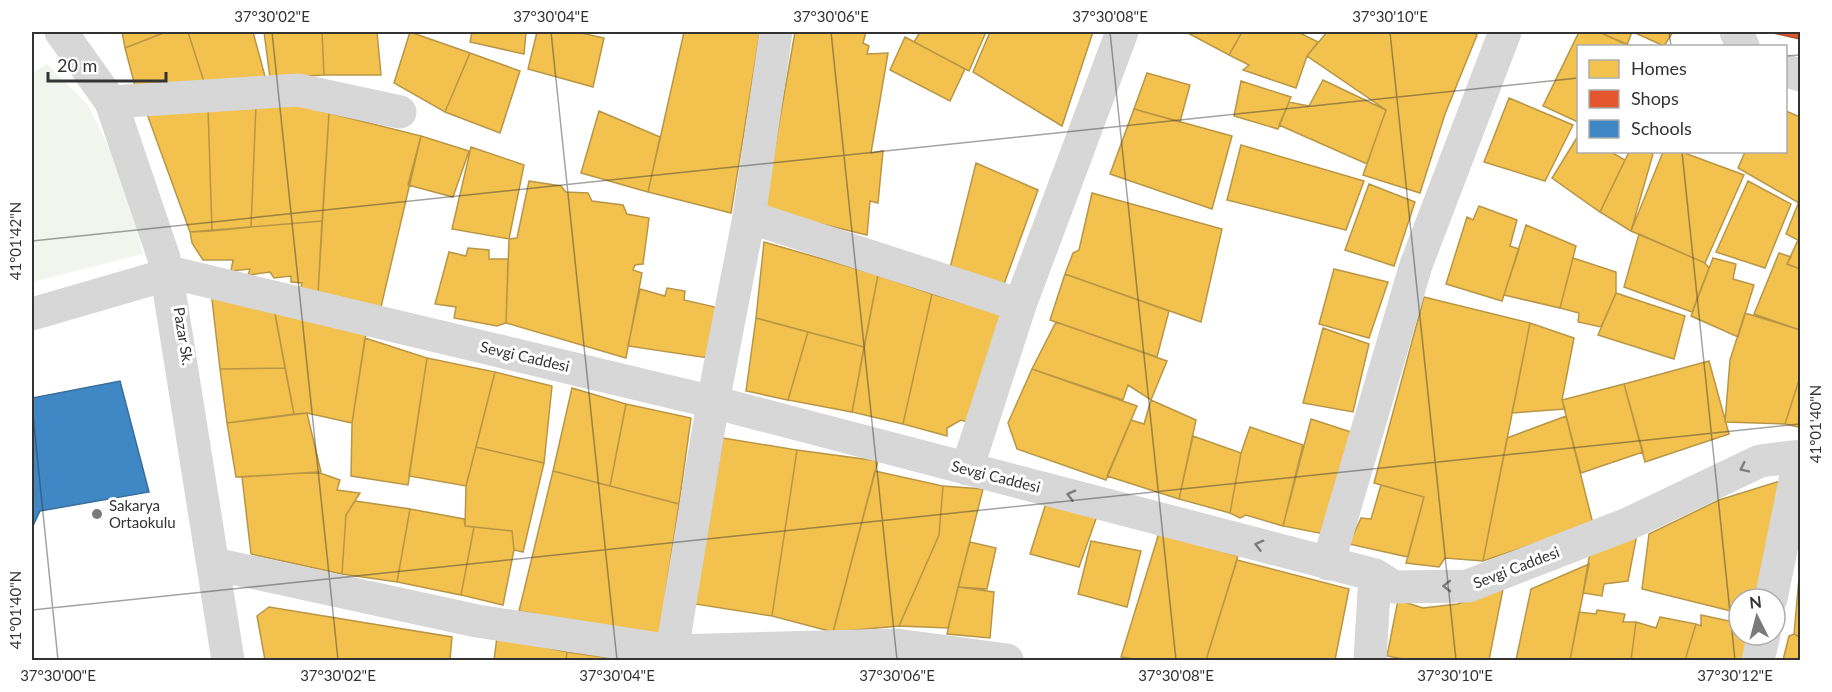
<svg xmlns="http://www.w3.org/2000/svg" width="1832" height="692" viewBox="0 0 1832 692" font-family="Lato,sans-serif">
<rect width="100%" height="100%" fill="#fff"/>
<path fill="#f1f5ed" d="M47,64l41,41 37,76 18,73 -111,28v-208z"/>
<path fill="#f2c14e" stroke="#b99646" stroke-width="1.5" d="M122,32h44l-41,16z
M166,32h22l17,53 -69,5 -11,-42z
M188,32h65l13,48 -61,5z
M264,32h58l2,43 -54,3z
M322,32h55l4,43h-57z
M410,32l60,21 -25,59 -51,-29z
M472,32h54l-2,22 -54,-12z
M537,32h40l27,6 -11,49 -65,-18z
M684,32h76l-29,181 -83,-21z
M795,32h71l-3,11 6,3 -2,8 21,-1 -17,100 12,-2 -5,52 -8,-2 -3,34 -103,-25z
M920,32h66l-17,39 -55,-29z
M990,32h103l-31,94 -89,-54z
M1186,32h56l-13,23z
M1242,32h56l20,10 -11,14 -11,32 -53,-18 6,-5 -20,-10z
M1327,32h145l5,3 -32,79 -25,79 -57,-18 23,-65 -79,-54z
M1579,32h20l32,14h-53v76l-35,-16z
M1599,32h33l-5,13z
M1633,32h40l-9,14z
M905,37l60,32 -15,32 -60,-31z
M470,53l50,18 -20,62 -55,-21z
M1147,73l43,12 -10,37 -46,-13z
M1323,80l63,30 -19,54 -88,-39 10,-23 20,4z
M1241,81l50,16 -13,32 -44,-13z
M1509,98l64,27 -28,56 -61,-19z
M256,105l-5,122 -39,4 -4,-123z
M256,105h43l30,8 -7,108 -71,6z
M208,108l4,123 -22,1 -43,-118z
M1134,109l98,27 -20,73 -102,-35z
M599,111l61,26 -12,55 -67,-19z
M1786,111l14,6 -1,86 -61,-35 7,-16h41z
M329,113l92,23 -40,171 -63,-13z
M421,136l48,15 -16,46 -45,-12z
M1578,136v16h33l14,8 -25,52 -48,-34z
M1241,145l123,36 -18,49 -119,-30z
M471,147l53,18 -15,74 -57,-10z
M1629,152h20l4,2 -22,77 -31,-19z
M1663,152h19l62,23 -39,88 -74,-32z
M976,163l62,27 -35,97 -53,-19z
M529,181l32,5 5,6 22,1 4,8 31,4 4,9 22,4 -6,46 -8,1 -2,5 9,3 -16,85 -120,-35 3,-84 8,-1z
M1748,181l43,23 -26,64 -49,-16z
M1369,184l46,18 -21,64 -49,-16z
M1092,193l130,36 -21,93 -136,-48 8,-21 6,-3z
M1800,199v70l-13,-5 11,-24 -12,-6z
M1479,206l38,14 -7,26 9,3 -17,52 -56,-17 21,-67 6,3z
M322,221l-4,73 -18,-3 2,-8 -11,-1v-6l-17,2 -4,-6 -22,3 2,-6 -19,2 2,-11h-30l-11,-17 -2,-11z
M1526,225l50,21 -16,62 -56,-13z
M1639,234l66,29 4,5 -17,44 -68,-25z
M764,242l114,33 -14,72 -108,-29z
M468,248l21,2v9h19l-2,64 -9,3 -43,-8 2,-11 -21,-3 14,-52 17,4z
M1779,253l12,4 -4,7 13,5v61l-46,-16z
M1573,258l43,14v21l-15,34 -23,-5 1,-9 -19,-5z
M1713,258l23,6 -3,15 21,6 -16,52 -47,-21z
M1334,269l54,13 -19,56 -50,-14z
M1065,274l104,37 -12,46 -107,-37z
M878,275l54,19 -29,130 -51,-12z
M667,288l18,3 -1,9 35,8 -11,50 -80,-12 12,-57 25,7z
M211,291l62,12 12,65 -65,1z
M1616,293l69,23 -11,43 -76,-24z
M932,294l73,21 -35,108 -9,-3 -14,8v8l-44,-12z
M1424,297l106,26 -47,238 -38,-3 -6,9 -33,-4 18,-66 -50,-14z
M273,303l94,24 -15,96 -45,-10 -13,1z
M1745,313l55,17v47l-15,47 -60,-2 5,-62z
M756,318l52,14 -20,68 -42,-9z
M1056,322l111,39 -16,39 -23,-15 -5,15 -91,-31z
M1530,323l44,15 -12,62 3,9 -53,4z
M1323,328l46,16 -16,68 -50,-9z
M808,332l56,15 -12,65 -64,-12z
M365,338l62,20 -19,127 -57,-9 1,-53z
M427,358l68,14 -29,114 -57,-10z
M1709,361l20,73 -84,28 -21,-78z
M285,368l9,46 -67,9 -7,-54z
M1032,369l105,37 -31,74 -89,-31 -9,-26z
M495,372l57,14 -8,77 -68,-16z
M1800,377v49l-2,1 -13,-3z
M1624,384l19,68 -62,21 -19,-73z
M572,388l54,16 -16,82 -57,-15z
M1151,400l45,20 -17,79 -72,-23 24,-56 13,4z
M626,404l65,14 -12,86 -69,-18z
M307,413l14,59 -85,5 -9,-54z
M1566,416l27,108 -110,37 24,-123z
M1311,419l40,13 -27,102 -41,-8z
M1250,427l53,18 -20,81 -37,-11 -6,3 -10,-5 11,-60z
M1193,436l48,17 -11,60 -51,-14z
M723,438l74,12 -25,166 -77,-12z
M476,447l68,16 -21,89 -9,-2 -2,-19 -47,-5 1,-40z
M797,450l81,11 -45,171 -61,-16z
M553,471l126,33 -13,86 -1,49 -146,-28z
M875,471l68,15 -4,49 -40,91 -66,6z
M317,472l23,8 -3,10 23,3 -14,22 -4,59 -91,-20 -9,-77z
M1780,481l-22,118h-19v14l-97,-24 7,-55 70,-34z
M1381,485l43,12 -16,60 -59,-13 12,-26 10,1z
M943,486l40,3 -35,139 -49,-2 40,-91z
M355,501l55,8 -13,73 -55,-8 4,-59z
M1046,503l51,13 -18,51 -49,-13z
M410,509l54,10 1,7 9,1 -13,68 -64,-13z
M474,527l38,4 2,19 -11,55 -42,-10z
M1159,533l79,23 -32,104h-65l-20,-3z
M1637,534l-9,47 -24,3 -2,12 -19,-3 7,-41z
M1091,541l50,10 -14,56 -49,-13z
M970,542l26,6 -9,41 -29,-2z
M1237,560l112,29 -14,71h-129z
M1589,564l-19,96h-54l15,-71z
M1800,567v70l-6,-3z
M958,587l36,5 -4,46 -43,-4z
M1503,589l-14,71h-80l-22,-4 11,-56 25,8 34,-4z
M269,607l183,30 -2,23h-185l-8,-44z
M1597,610l28,4 -2,8h13l-5,38h-61l9,-48 17,2z
M1701,615l38,8v12h16l-5,25h-65l11,-36 5,2z
M1660,617l36,7 -11,36h-54l5,-38 20,6z
M1794,634l6,3v23h-17l6,-24z
M497,637l70,15 -1,8h-72z
M567,652l57,8h-58z"/>
<path fill="#e4572e" stroke="#af4c30" stroke-width="1.5" d="M1769,32h31v7z"/>
<path fill="#3f88c5" stroke="#3b6e99" stroke-width="1.5" d="M120,381l29,111 -109,19 -8,17v-130z"/>
<g fill="none" stroke-linecap="round" stroke-linejoin="round">
<path stroke="#d7d7d7" stroke-width="33" d="M61,32l50,70 53,156 64,402
M1736,32l7,14
M1786,71l14,4
M111,102l187,-12 102,22
M749,217l271,88
M32,314l141,-41 540,129 662,173 19,12 74,-1 160,-62 132,-63 40,-5
M967,469l53,-164 102,-273
M214,564l263,57 195,30 225,-6 110,15
M1328,564l88,-299 89,-233
M1771,599l29,-143
M672,651l41,-249 36,-185 27,-185
M1370,660l5,-85
M1758,660l6,-25"/>
</g>
<defs><path id="oneway-chevron" d="M-2-3.5L2.5 0L-2 3.5" fill="none" stroke-width="1.6" stroke-linecap="round" stroke-linejoin="round" transform="scale(1.5)"/></defs>
<g stroke="#7d7d7d">
<use href="#oneway-chevron" transform="translate(1744 468) rotate(154)"/>
<use href="#oneway-chevron" transform="translate(1071 495) rotate(-166)"/>
<use href="#oneway-chevron" transform="translate(1259 545) rotate(-165)"/>
<use href="#oneway-chevron" transform="translate(1447 586) rotate(179)"/>
</g>
<path fill="none" stroke="#333" stroke-width="1.5" stroke-opacity="0.45" d="M272,32l66,628M551,32l66,628M831,32l66,628M1110,32l66,628M1390,32l66,628M1669,32l2,14M1786,56l14,-1M1682,152l53,508M32,241l1546,-163M32,405l26,255M32,610l1768,-186"/>
<circle fill="#7a7a7a" stroke="#fff" stroke-width="2" cx="97" cy="514" r="6"/>
<g text-anchor="middle" dominant-baseline="central" stroke-width="6" stroke-linejoin="round" paint-order="stroke">
<g font-size="15" fill="#333" stroke="#fff">
<text transform="translate(184 336) rotate(81)">Pazar Sk.</text>
<text transform="translate(525 356) rotate(13)">Sevgi Caddesi</text>
<text transform="translate(996 476) rotate(14)">Sevgi Caddesi</text>
<text transform="translate(1516 567) rotate(-21)">Sevgi Caddesi</text>
</g>
<g font-size="15" fill="#333" stroke="#fff" text-anchor="start">
<text x="109" y="505">Sakarya<tspan x="109" dy="17">Ortaokulu</tspan></text>
</g>
</g>
<rect width="1832" height="692" fill="none" stroke="#ffffff" stroke-width="66"/>
<rect x="1577" y="45" width="210" height="108" fill="#ffffff" stroke="#adadad" stroke-width="1.5"/>
<rect x="1589" y="60" width="30" height="18" fill="#f2c14e" stroke="#adadad" stroke-width="1.5"/>
<text x="1631" y="75" font-size="18" fill="#333333">Homes</text>
<rect x="1589" y="90" width="30" height="18" fill="#e4572e" stroke="#adadad" stroke-width="1.5"/>
<text x="1631" y="105" font-size="18" fill="#333333">Shops</text>
<rect x="1589" y="120" width="30" height="18" fill="#3f88c5" stroke="#adadad" stroke-width="1.5"/>
<text x="1631" y="135" font-size="18" fill="#333333">Schools</text>
<g transform="translate(1757 617) rotate(354)"><circle r="28" fill="#ffffff" stroke="#adadad" stroke-width="1.5"/>
<path d="M0-4.5L10 22L0 15L-10 22Z" fill="#7a7a7a"/>
<text y="-9" font-size="16" font-weight="bold" text-anchor="middle" fill="#333333">N</text>
</g>
<path d="M48 72v9h118v-9" fill="none" stroke="#333333" stroke-width="3"/>
<text x="57" y="72" font-size="18" fill="#333333" stroke="#ffffff" stroke-width="4.5" paint-order="stroke">20 m</text>
<rect x="33" y="33" width="1766" height="626" fill="none" stroke="#333" stroke-width="2"/>
<g font-size="15" text-anchor="middle" fill="#333">
<text x="272" y="22">37°30'02"E</text>
<text x="551" y="22">37°30'04"E</text>
<text x="831" y="22">37°30'06"E</text>
<text x="1110" y="22">37°30'08"E</text>
<text x="1390" y="22">37°30'10"E</text>
<text transform="translate(16 241) rotate(-90)" y="5">41°01'42"N</text>
<text transform="translate(1816 424) rotate(-90)" y="5">41°01'40"N</text>
<text transform="translate(16 610) rotate(-90)" y="5">41°01'40"N</text>
<text x="58" y="681">37°30'00"E</text>
<text x="338" y="681">37°30'02"E</text>
<text x="617" y="681">37°30'04"E</text>
<text x="897" y="681">37°30'06"E</text>
<text x="1176" y="681">37°30'08"E</text>
<text x="1455" y="681">37°30'10"E</text>
<text x="1735" y="681">37°30'12"E</text>
</g>
</svg>
